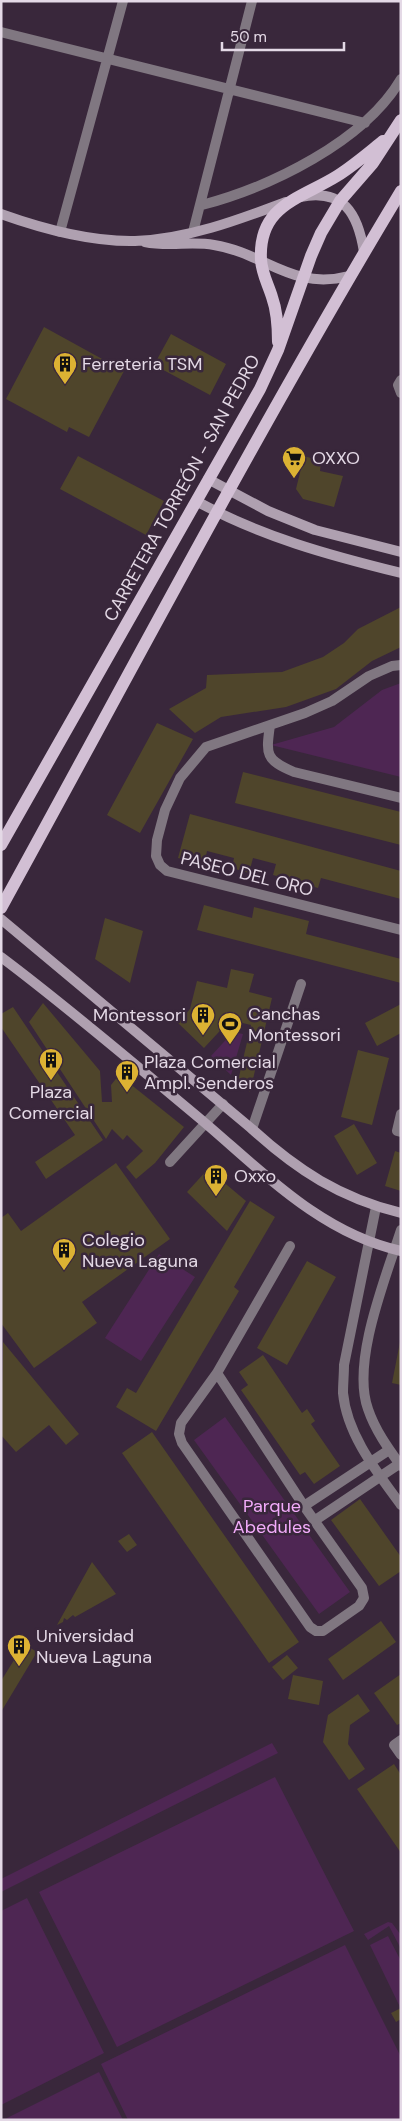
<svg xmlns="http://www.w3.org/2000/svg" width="402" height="2121" viewBox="0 0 402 2121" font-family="'DM Sans',sans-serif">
<rect width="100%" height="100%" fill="#39273b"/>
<path fill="#4e2653" d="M401,683v94l-130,-32 63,-18 48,-37z
M233,1032l10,2 -12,41 -20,-19z
M159,1254l36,23 -54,84 -36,-23z
M225,1417l125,175 -31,22 -125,-174z
M272,1743l6,10 -277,139v-13z
M275,1777l79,154 -237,116 -78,-155z
M27,1898l77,155 -103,52v-194z
M388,1922l4,1 9,12v14l-12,-23 -21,14 -4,-6z
M388,1936l13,25 -1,46 -30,-62z
M345,1945l56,112v63h-273l-27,-56z
M99,2072l24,48h-120z"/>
<path fill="#4f452b" d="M44,327l80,44 -35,66 -20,-10 -2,5 -61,-33z
M171,334l55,30 -16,31 -56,-30z
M78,456l86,45 -18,34 -86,-46z
M304,456l17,5 -1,10 23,5 -9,31 -31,-8 -7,-10z
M401,607v40l-29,14 -36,28 -50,18 -65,10 -26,16 -26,-24 37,-21 1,-13 75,-3 41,-15 21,-14 14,-14z
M157,723l36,16 -53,94 -33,-18z
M243,772l158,40v33l-166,-42z
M190,814l211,57v28l-80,-21 -3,10 -45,-13 3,-11 -23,-6 -4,15 -17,-5 2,-10 -27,-7 -3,14 -26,-7z
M204,905l48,13 2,-11 55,14 -3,13 95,25v24l-204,-53z
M105,918l38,13 -13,52 -35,-24z
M231,969l23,5 -5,18 23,6 -22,94 -12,-11 13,-56 -21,-5 -26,28 -26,-25 12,-14 7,-28 30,7z
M43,1003l57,68 2,31h10l-1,-17 8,-10 65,52 -29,36 -19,16 -10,-12 17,-16 -16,-16 -4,5 -11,-11 -6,10 -77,-117z
M401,1004v29l-24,13 -12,-23z
M13,1007l90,133 -57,39 -11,-17 40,-27 -74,-108v-13z
M358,1050l31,8 -17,67 -31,-8z
M354,1124l23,39 -20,12 -23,-39z
M395,1151l6,2v38l-16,-5z
M116,1163l54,76 -88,63 15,21 -63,45 -33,-45v-105l7,-5 13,18z
M208,1169l38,32 -19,30 -40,-39z
M250,1201l25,16 -41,70 5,4 -83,140 -40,-24 11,-19 9,5z
M307,1261l29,16 -49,88 -30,-17z
M3,1342l76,92 -13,11 -17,-20 -33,27 -15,-17z
M400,1342h1v43l-9,-2z
M263,1355l39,58 5,-4 8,12 -4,3 29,42 -26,18 -9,-12 -5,3 -59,-85 7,-5 -9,-13z
M152,1432l147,210 -30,21 -147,-210z
M360,1499l41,58v14l-22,15 -48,-66z
M129,1534l8,11 -10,7 -9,-11z
M92,1562l24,32 -41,23 -2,-2 -6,5 -3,-2 -1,4 -6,3z
M381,1621l15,21 -53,38 -15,-21z
M24,1644l13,8 -36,60v-31z
M287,1655l11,13 -15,12 -11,-13z
M401,1674v49l-4,2 -23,-32z
M293,1675l30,6 -4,24 -31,-6z
M358,1694l12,17 -20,14 -2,19 17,25 -16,11 -26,-38 5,-27z
M394,1764l7,11v78l-44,-64z
M401,2008v11l-5,3 -5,-9z"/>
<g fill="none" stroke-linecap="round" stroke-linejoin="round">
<path stroke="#807781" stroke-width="10" d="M1,32l364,91
M202,205c68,-18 162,-63 199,-126
M60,232l63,-231
M193,232l59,-231
M401,380l-3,5 3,8
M401,665l-9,1 -23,10 -37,25 -27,12 -99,34 -26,31 -15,32 -8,30 -1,16 4,9 7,6 234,59
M270,725c-4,29 -5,35 24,47l107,26
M401,1114l-4,17 4,1
M252,1129l49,-145
M170,1162l53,-58
M376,1207l-32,158c0,9 -1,19 -1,28 4,42 34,79 58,112
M401,1230c-15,47 -50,132 -33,179 7,21 20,39 33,57
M217,1373l87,133 58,82 2,10 -5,8 -36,25h-7l-6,-4 -128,-184 -3,-9 2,-11 36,-50 73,-127
M304,1506l85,-56
M314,1521l85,-57
M401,1740l-7,5 7,10"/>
<path stroke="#afa0b0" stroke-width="10" d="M300,197c44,-9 58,17 64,55
M1,214c42,15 89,28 134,27 53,-2 103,-21 151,-39
M145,242c23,5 46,-1 69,3 51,8 78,46 135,31
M208,479l60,32 47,19 86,22
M196,501c66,36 132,54 205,72
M1,919l251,210c45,41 88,69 149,84
M1,957c68,51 132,106 197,160 62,52 121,116 203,134"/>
<path stroke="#d2bfd4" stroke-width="12" d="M278,342c0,-15 -1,-31 -6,-45 -4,-13 -10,-23 -11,-37 -3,-55 39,-61 76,-84 16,-10 31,-23 46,-35
M1,845l259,-456 18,-39 33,-94 10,-23 19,-32 33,-38 28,-43
M1,908c132,-240 259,-483 400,-717"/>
</g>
<defs>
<g id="building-pin" transform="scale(1.25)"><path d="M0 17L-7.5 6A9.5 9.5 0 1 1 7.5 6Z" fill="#dcb233" stroke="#39273b"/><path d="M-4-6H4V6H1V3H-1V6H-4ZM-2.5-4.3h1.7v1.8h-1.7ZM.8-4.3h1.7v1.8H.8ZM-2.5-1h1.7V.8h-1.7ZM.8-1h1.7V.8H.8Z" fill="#111"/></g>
<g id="supermarket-pin" transform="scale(1.25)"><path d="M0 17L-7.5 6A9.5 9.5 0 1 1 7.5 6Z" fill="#dcb233" stroke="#39273b"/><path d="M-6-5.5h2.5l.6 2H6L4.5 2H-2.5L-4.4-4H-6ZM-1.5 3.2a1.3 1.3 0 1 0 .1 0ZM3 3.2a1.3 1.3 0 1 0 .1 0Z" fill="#111"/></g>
<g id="stadium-pin" transform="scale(1.25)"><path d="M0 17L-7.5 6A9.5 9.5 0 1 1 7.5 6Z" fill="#dcb233" stroke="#39273b"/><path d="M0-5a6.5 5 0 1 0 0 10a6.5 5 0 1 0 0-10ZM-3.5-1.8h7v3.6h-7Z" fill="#111"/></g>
</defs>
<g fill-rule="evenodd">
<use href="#building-pin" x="65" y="364"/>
<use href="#supermarket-pin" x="294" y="458"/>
<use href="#building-pin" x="203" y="1015"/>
<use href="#stadium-pin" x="230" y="1024"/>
<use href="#building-pin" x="51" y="1060"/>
<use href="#building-pin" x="127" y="1072"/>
<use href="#building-pin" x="216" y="1176"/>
<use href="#building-pin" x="64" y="1250"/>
<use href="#building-pin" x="19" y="1646"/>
</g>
<g text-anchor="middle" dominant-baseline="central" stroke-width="5" stroke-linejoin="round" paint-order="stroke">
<g font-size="18" fill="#e4d9e6" stroke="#39273b" text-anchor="start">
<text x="82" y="364">Ferreteria TSM</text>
<text x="312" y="458">OXXO</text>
<text x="248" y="1014">Canchas<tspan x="248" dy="21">Montessori</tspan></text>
<text x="186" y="1015" text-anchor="end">Montessori</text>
<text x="144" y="1062">Plaza Comercial<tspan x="144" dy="21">Ampl. Senderos</tspan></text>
<text x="51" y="1092" text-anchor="middle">Plaza<tspan x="51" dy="21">Comercial</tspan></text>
<text x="234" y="1176">Oxxo</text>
<text x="82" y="1240">Colegio<tspan x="82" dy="21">Nueva Laguna</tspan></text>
<text x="36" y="1636">Universidad<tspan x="36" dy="21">Nueva Laguna</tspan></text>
</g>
<g font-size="18" fill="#e4d9e6" stroke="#39273b">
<text transform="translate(182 488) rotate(-61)">CARRETERA TORREÓN - SAN PEDRO</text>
<text transform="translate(247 874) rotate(14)">PASEO DEL ORO</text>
</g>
<g font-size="18" fill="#f3acfb" stroke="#39273b">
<text x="272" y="1506">Parque<tspan x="272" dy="21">Abedules</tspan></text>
</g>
</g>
<rect width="402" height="2121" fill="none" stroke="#e4d9e6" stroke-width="5"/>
<path d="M222 42v8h122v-8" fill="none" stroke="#e4d9e6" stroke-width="2.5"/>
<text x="230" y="42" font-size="15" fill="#e4d9e6" stroke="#39273b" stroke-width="4" paint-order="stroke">50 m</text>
</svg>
